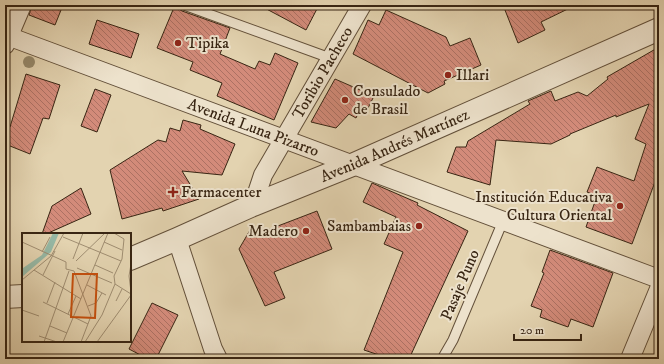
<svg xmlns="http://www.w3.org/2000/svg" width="664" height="364" viewBox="0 0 664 364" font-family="'IM FELL DW Pica',serif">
<defs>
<pattern id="building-back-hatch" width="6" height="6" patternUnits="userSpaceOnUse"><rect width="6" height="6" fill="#d38b7a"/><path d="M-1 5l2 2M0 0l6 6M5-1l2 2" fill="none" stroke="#ac7163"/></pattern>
</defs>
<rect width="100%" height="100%" fill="#e3d3b0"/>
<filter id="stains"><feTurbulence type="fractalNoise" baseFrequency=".005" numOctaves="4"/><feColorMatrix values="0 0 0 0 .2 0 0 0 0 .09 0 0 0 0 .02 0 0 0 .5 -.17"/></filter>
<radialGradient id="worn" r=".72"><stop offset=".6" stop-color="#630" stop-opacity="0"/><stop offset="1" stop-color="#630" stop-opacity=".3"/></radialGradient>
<path fill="url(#building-back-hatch)" stroke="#382513" d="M32,5h31l-8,20 -26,-10z
M175,5h3l1,4 3,2 48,17 -10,26 35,15 4,-8 11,4 5,-12 23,10 -24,57 -57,-24 5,-13 -32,-13 3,-8 -36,-14z
M259,5h60l-13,25z
M503,5h73l-35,17 4,8 -27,13z
M386,10l60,27 4,9 20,-8 11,27 -37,16 1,3 -17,9 -75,-39 15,-34 11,5z
M97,20l42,14 -8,24 -42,-14z
M659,47v124l-27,73 -46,-17 11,-31 -10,-4 10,-25 37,14 12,-37 -11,-5 14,-35 -33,13v-2l-46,19v1l-19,9 -55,-4 -6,45 -43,-13 9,-25h10l2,-6 62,-37 -2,-3 23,-10 4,10 23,-9 9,4 21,-17 -1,-2z
M26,74l34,11 -11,34 -6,-1 -13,36 -25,-10v-19l5,2z
M335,79l39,17 -8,16 -6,-3 -4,9 -7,-4 -13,14 -25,-6z
M95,89l16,6 -14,37 -16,-6z
M183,120l18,5 -1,4 35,15 -13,31 -40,-4 17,28 -36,12 -1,-3 -40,11 -12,-49 48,-30 8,2 4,-14 10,3z
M372,183l46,20 -1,2 51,26 -59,128h-18l-27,-9 39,-98 -19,-8 12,-27 -33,-15z
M81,188l10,26 -45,20h-4l10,-28z
M317,211l15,38 -58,23 11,26 -20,8 -26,-57 14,-24 4,9z
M550,250l63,23 -20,54 -22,-8 -3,8 -28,-10 2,-7 -11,-4 13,-33 -2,-1z
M152,303l26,12 -22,44h-8l-19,-10z"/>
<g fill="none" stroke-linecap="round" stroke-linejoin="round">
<g stroke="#63503a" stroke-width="11">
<path id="service" d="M184,5l146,53
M442,359l11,-19 50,-119"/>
</g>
<g stroke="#63503a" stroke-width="20">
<g id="minor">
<path id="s1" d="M5,35l654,244"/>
<path d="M5,45l17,-40"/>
<path id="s2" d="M253,205l10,-30 99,-170"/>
<path d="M177,239l36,110 5,10"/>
<path d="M630,359l29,-70"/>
</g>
</g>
<g stroke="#63503a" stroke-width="24">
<g id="tertiary">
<path id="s3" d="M130,259l47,-20 76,-34 99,-40 307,-136"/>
<path d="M5,297l18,-1"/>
</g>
</g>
<use href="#service" stroke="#ede2cc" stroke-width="9"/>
<use href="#minor" stroke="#ede2cc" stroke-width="18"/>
<use href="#tertiary" stroke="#ede2cc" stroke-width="22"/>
</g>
<circle fill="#95886a" cx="29" cy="62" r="6"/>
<g fill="#8f2418" stroke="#ede2cc" stroke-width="1.5">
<circle cx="178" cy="43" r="4"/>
<circle cx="448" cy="75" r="4"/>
<circle cx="345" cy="100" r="4"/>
<path d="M171 186h4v4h4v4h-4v4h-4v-4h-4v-4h4z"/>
<circle cx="620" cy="206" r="4"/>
<circle cx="419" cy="226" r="4"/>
<circle cx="306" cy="231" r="4"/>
</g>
<g text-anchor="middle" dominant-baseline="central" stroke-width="4" stroke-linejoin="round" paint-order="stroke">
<g font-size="16" fill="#382513" stroke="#ede2cc" text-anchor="start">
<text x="186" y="43">Tipika</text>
<text x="456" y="75">Illari</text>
<text x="353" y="91">Consulado<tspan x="353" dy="18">de Brasil</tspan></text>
<text x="181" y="192">Farmacenter</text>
<text x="612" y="197" text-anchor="end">Institución Educativa<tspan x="612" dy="18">Cultura Oriental</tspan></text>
<text x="411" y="226" text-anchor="end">Sambambaias</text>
<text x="298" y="231" text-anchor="end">Madero</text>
</g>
<g font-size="16" fill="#382513" stroke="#ede2cc">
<text stroke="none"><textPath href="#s2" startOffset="150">Toribio Pacheco</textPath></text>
<text stroke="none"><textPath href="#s1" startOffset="265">Avenida Luna Pizarro</textPath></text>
<text stroke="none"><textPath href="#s3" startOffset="288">Avenida Andrés Martínez</textPath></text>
<text transform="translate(460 285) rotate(-67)">Pasaje Puno</text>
</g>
</g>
<g transform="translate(22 233)">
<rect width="109" height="109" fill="#e3d3b0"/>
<path d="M31,0h6l-8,19 -29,25 1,-9 19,-13z" fill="#96b9a6"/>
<path fill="none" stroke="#9f8d71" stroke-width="1" d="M41,4l58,24M0,9l44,20M82,9l18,8M20,19l8,-15M51,26l10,-26M54,28l29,-28M44,29v7l8,2M109,31l-2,12 2,16M73,32l18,8M55,35l35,15M12,37l47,29M52,38l17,45 -10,26M21,42l12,-24M0,47l29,-24 13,-23M93,51l16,10M65,52l19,10M94,68l6,-12M21,69l45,22M25,70l8,-21M66,73l8,-3 6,-10M0,77l17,6M46,81l8,-18M28,93l17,7M17,103l18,6M22,109l25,-71M41,109l45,-109M63,109l17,-27 13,-31 -1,-8 8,-17 2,-20 -10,-6M75,109l34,-47"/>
<path fill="#c54f0d" fill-opacity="0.15" stroke="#c54f0d" stroke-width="2" d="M51,41h24l-2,44 -24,-1z"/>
<rect width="109" height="109" fill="none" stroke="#382513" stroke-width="2"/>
</g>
<rect width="664" height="364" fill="none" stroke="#e3d3b0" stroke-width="20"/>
<rect x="6" y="6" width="652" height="352" fill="none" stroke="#382513" stroke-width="2"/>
<rect x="10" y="10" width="644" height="344" fill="none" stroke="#382513"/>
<path d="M514 334v6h67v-6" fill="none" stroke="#382513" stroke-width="2"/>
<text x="520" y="334" font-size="12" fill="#382513" stroke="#ede2cc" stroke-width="3" paint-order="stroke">20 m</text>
<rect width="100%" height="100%" filter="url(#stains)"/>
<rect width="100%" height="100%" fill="url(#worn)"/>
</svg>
